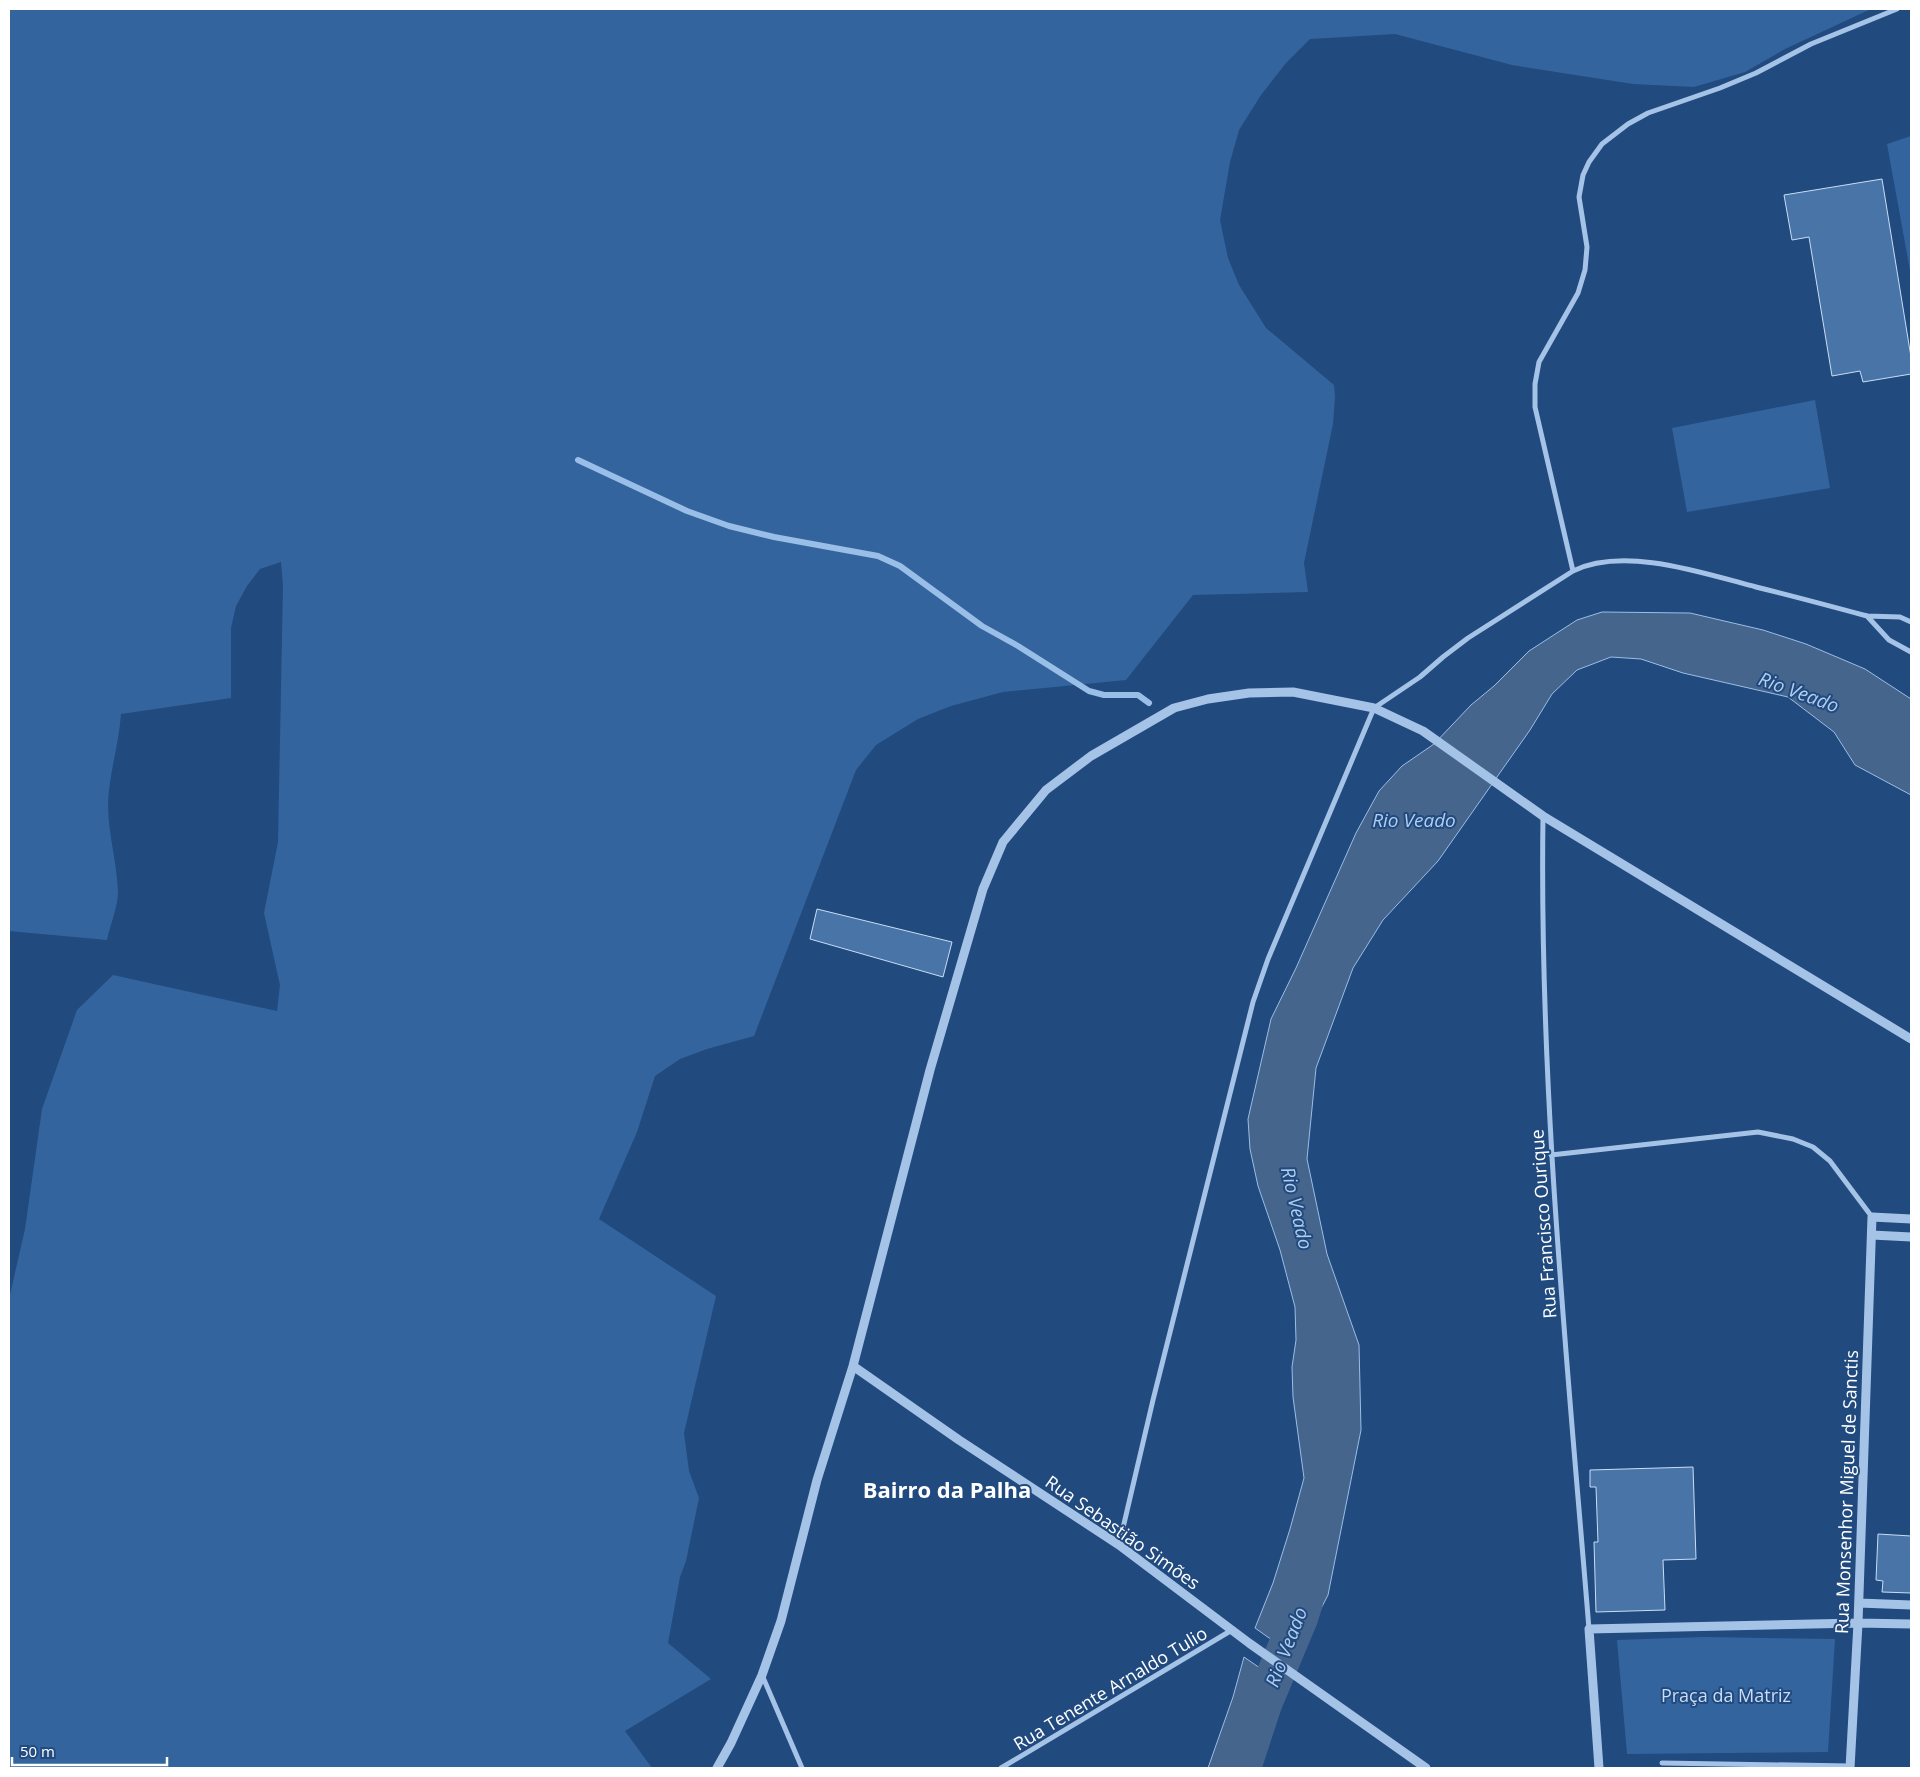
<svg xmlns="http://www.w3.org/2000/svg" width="1920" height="1777" viewBox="0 0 1920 1777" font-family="'Open Sans',sans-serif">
<rect width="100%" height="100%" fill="#214a7f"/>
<path fill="#34649d" d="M9,9h1862l-86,40 -40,23 -51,15 -61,-3 -121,-19 -117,-31 -85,5 -24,24 -25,32 -22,35 -9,32 -10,58 8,38 11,27 27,43 68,57 1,12 -2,27 -29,139 4,29 -115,3 -67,85 -123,12 -52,14 -33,13 -42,26 -20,25 -102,266 -47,13 -27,10 -25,17 -18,56 -38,87 117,77 -32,137 5,38 10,27 -13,63 -6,16 -12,66 43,36 -86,52 27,37h-643v-469l16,-70 17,-120 35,-99 36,-35 164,36 3,-26 -16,-72 14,-71 5,-256 -2,-24 -21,7 -13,17 -11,20 -5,22v70l-110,16c-2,30 -12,60 -13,90 0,30 9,58 10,88 0,15 -8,33 -11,48l-98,-9z
M1911,136v140l-24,-132z
M1815,400l15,88 -143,24 -15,-84z
M1703,1637l132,2 -7,113 -201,2 -10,-114z"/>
<path fill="#46658c" stroke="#99bee8" d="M1602,612l88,1 73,17 43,14 59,25 46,30v96l-56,-30 -21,-33 -46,-35 -105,-24 -42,-14 -30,-2 -34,13 -25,24 -22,36 -92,131 -55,59 -30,48 -37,100 -9,91 20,95 32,91 2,85 -33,165 -32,62 -41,-29 18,-45 17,-54 14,-51 -11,-81 -1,-30 4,-27 -1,-33 -15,-57 -22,-64 -8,-37 -2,-30 23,-100 25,-51 60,-135 23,-42 23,-25 32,-22 37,-39 23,-19 35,-35 48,-31z
M1244,1657l42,29 -17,22 -7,35 -7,25h-47l25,-71z"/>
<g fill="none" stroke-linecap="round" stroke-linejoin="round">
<path stroke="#99bee8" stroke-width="6" d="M578,460l109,51 42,15 45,11 104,19 22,10 82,60 36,20 71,45 15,4h34l11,8"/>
<path stroke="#46658c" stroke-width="38" d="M1242,1768l21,-64 36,-86 5,-16"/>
</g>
<path fill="#4974a8" stroke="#c9ddf6" d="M1882,179l29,178v17l-48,8 -3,-11 -28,5 -23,-139 -17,3 -8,-45z
M817,909l135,33 -9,35 -133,-38z
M1693,1467l3,92 -33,1 2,50 -69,2 -2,-70h4l-2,-55h-6v-17z
M1878,1534l33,2v57l-29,-1 1,-11 -7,-1z"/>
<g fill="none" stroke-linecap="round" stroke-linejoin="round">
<path stroke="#a5c3e7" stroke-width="5" d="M1573,571l-38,-164v-23l4,-22 39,-69 7,-23 2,-23 -8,-50 4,-22 6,-13 13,-18 26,-20 20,-11 72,-25 36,-15 55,-29 86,-35
M1867,616l22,24 22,12
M1543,816c-4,272 24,542 46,813
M1551,1155l207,-23 35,7 20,8 17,14 42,56
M1119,1545l34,-145 100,-398 15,-43 106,-251 46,-31 23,-20 25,-19 105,-67c51,-25 130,2 183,16 37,9 74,19 111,29l33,1 11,5
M762,1675l40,93
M1662,1763l188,3
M1001,1768l231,-138"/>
<path stroke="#a5c3e7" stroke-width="9" d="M1872,1235l39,2
M853,1366l106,74 160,105 130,98 177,125
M1859,1603l52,2
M717,1768l14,-25 31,-68 19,-54 36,-141 36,-114 77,-296 53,-181 20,-47 43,-52 45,-34 83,-48 34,-9 41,-6 44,-1 81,16 49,23 120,85 368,223
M1599,1768l-10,-139 269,-6 53,1
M1850,1768l8,-145 14,-406 39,2"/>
</g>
<g text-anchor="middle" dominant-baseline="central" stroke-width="4" stroke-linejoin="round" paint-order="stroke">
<g font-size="18" fill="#fff" stroke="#214a7f">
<text transform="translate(1543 1224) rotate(-94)">Rua Francisco Ourique</text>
<text transform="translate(1846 1492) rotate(-88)">Rua Monsenhor Miguel de Sanctis</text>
<text transform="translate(1123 1532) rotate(35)">Rua Sebastião Simões</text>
<text transform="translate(1110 1688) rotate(-31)">Rua Tenente Arnaldo Tulio</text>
</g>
<g font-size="18" fill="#c9ddf6" stroke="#214a7f">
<text x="1726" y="1695">Praça da Matriz</text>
</g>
<g font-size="19" font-style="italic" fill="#b1cdef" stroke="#214a7f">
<text transform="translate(1799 692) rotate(20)">Rio Veado</text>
<text x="1414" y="820">Rio Veado</text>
<text transform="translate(1297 1208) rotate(77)">Rio Veado</text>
<text transform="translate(1286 1647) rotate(-69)">Rio Veado</text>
</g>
<g font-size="22" font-weight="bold" fill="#fff" stroke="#214a7f">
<text x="947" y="1489">Bairro da Palha</text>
</g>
</g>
<rect width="1920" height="1777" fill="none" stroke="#ffffff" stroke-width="20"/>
<path d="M12 1757v8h155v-8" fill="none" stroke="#ffffff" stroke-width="2.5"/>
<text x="20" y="1757" font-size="15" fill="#ffffff" stroke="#214a7f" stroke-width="4" paint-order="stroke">50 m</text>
</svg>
